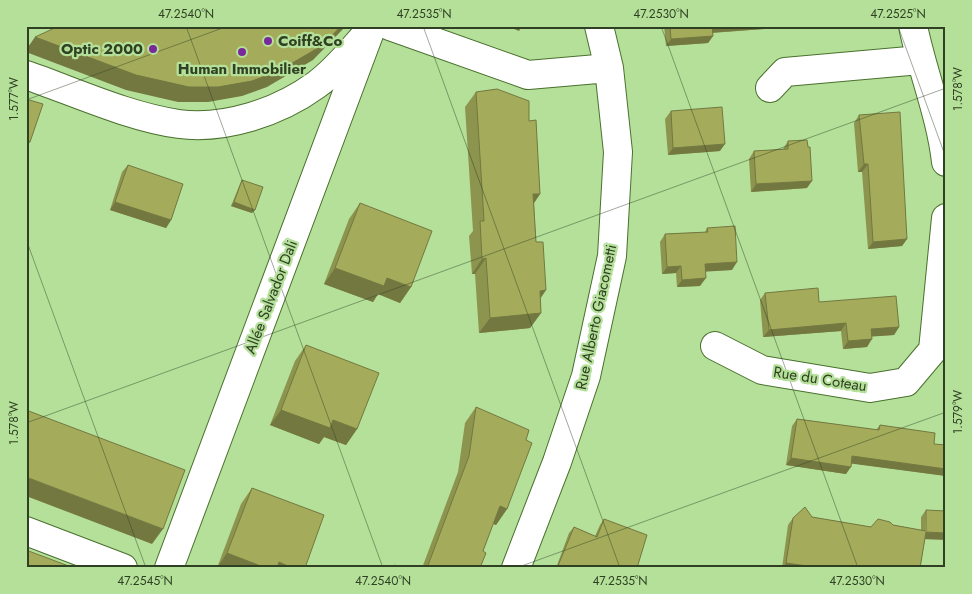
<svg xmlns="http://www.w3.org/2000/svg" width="972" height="594" viewBox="0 0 972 594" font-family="Jost,sans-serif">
<rect width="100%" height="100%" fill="#b4e099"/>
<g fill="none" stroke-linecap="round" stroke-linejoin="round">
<g stroke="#4a702d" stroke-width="30">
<path id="minor" d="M390,26l138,49 81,-7
M913,26c9,45 28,90 33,136
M26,75c49,17 103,42 153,49 46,6 100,-12 137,-39 17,-12 32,-30 46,-46
M770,88l15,-16 135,-12
M715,346l47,24 108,18 36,-6 27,-32 13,-132
M26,531l97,37
M169,568l203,-542
M516,568l41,-106 29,-86 26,-120 6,-104 -9,-84 -10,-42"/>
</g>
<use href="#minor" stroke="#fff" stroke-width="28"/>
</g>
<path fill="#8d944e" d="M664,26h141l-93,7 1,3 -5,7 -42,3z
M476,92l53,29 11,73 -6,9 2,39 10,48 -6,9 1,14 -11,15 -51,5 -4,-59h-3l-3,-38 4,-5 -8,-124z
M671,111l49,40 -52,4 -3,-36z
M859,115l48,124 -5,7 -34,3 -6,-77h-4l-4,-49z
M788,141l19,47 -56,4 -2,-33 5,-8 29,-2z
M128,165l43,55 -5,8 -56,-18 12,-38z
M242,180l10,33 -21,-7 9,-22z
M360,203l51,84 -11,16 -22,-9 -5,8 -49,-18 25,-65z
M707,228l25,42 -27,1 -5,15 -23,1 -1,-14 -14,1 -2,-32 5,-8 40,-2z
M765,293l54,9 80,25 -5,8 -22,1 -5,11 -24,2 -2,-18 -78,6 -3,-37z
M306,345l51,84 -11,16 -22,-8 -5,7 -49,-19 25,-64z
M476,407l50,33 -19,69 -11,16 -3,-1 -10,27 -3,17h-58l36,-96 7,-49z
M797,419l79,11 4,-5 54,19 12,32 -95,-13 -5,11 -60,-9 6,-39z
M252,488l53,80h-88l24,-64z
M926,510l-1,29 -5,29h-138l6,-43 5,-7 19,-1 59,10 22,-2 28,5v-13z
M604,519l33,49h-81l13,-35 5,-6 21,9 5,-11z"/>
<path fill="#737840" d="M346,26l-33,34 -46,27 -25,9 -34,6h-30l-52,-12 -100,-38v-2l9,-13z
M507,26h15l-3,5z
M712,26h93l-98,7z
M713,36l-5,7 -42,3 5,-7z
M26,141l4,1 -4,5z
M725,144l-5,7 -52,4 5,-7z
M864,164h4l-6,8h-4z
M812,181l-5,7 -56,4 5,-8z
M533,194h7l-10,15z
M115,202l56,18 -5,8 -56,-18z
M234,202l21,8 -3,3 -21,-7z
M907,239l-5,7 -34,3 5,-7z
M486,258l-11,16h-3l10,-15z
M737,262l-5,8 -32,2 5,-8z
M681,266l-5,7 -14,1 5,-7z
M335,268l52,10 24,9 -11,16 -22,-9 -5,8 -49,-18z
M706,278l-6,8 -23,1 5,-7z
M546,290l-11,16 5,-15z
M541,313l-11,15 -51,5 11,-15z
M846,323l-5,8 -78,6 6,-7z
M899,327l-5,8 -28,2 5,-8z
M872,339l-5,8 -24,2 5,-8z
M281,410l52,10 24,9 -11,16 -22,-8 -5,7 -49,-19z
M852,456l94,13v7l-99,-13z
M791,458l60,9 -5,7 -60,-9z
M26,477l137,52 -11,15 -126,-48z
M500,506l7,3 -11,16 -7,-3z
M926,532l20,1v7l-25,-1z
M227,553l39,15h-49z
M279,562l13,6h-17z
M786,563l35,5h-38z"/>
<path fill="#a4ac5b" stroke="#737840" d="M59,26h282l-18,19 -46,27 -25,9 -34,6h-29l-53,-12 -101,-38z
M670,26h42l1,10 -42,3z
M497,89l32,12v20l7,-1 4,74h-7l3,48h7l3,48 -6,1 1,22 -51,5 -4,-60 -4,1 -2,-38h4l-8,-129z
M26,99l17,5 -13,38 -4,-1z
M722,107l3,37 -52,4 -2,-37z
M900,112l7,127 -34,3 -5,-78h-4l-5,-49z
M807,140l1,7h2l2,34 -56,3 -2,-33 34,-2v-8z
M128,165l55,19 -12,36 -56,-18z
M242,180l21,7 -8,23 -21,-8z
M360,203l72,28 -21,56 -24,-9 -3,8 -49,-18z
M735,226l2,36 -32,2 1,14 -24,2 -1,-14 -14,1 -2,-33 43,-2 -1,-4z
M818,288l1,14 77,-6 3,31 -28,2 1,10 -24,2 -2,-18 -77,7 -4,-37z
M306,345l73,28 -22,56 -24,-9 -3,8 -49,-18z
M476,407l53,23 -3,10 6,3 -25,66 -7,-3 -17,45 3,2 -6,15h-53l42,-112z
M26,410l159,60 -22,59 -137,-52z
M797,419l82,11 1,-5 55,8 -1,11 12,1v24l-94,-13 -1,11 -60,-9z
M252,488l72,27 -19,53h-13l-13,-6 -2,6h-11l-39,-15z
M805,507l7,10 59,10 7,-8 12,3 3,3 33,6v-21l20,1v22l-20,-1 -6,36h-99l-35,-5 7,-45z
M604,519l43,16 -10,33h-80l17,-41 23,10z
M26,550l48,18h-48z
M394,565l8,3h-9z"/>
<path fill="none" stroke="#2f4023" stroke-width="1" stroke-opacity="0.45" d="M186,26l197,542M423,26l197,542M661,26l197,542M898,26l48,132M26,100l202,-74M26,239l120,329M26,423l920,-335M516,568l430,-156"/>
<g fill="#78299a" stroke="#b4e099" stroke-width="2">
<circle cx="268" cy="41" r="5"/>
<circle cx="153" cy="49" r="5"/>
<circle cx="242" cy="52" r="5"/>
</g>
<g text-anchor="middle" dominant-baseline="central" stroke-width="4.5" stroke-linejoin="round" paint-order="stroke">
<g font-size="15" font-weight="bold" fill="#2f4023" stroke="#b4e099" text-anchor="start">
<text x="278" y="41">Coiff&amp;Co</text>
<text x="143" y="49" text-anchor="end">Optic 2000</text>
<text x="242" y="69" text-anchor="middle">Human Immobilier</text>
</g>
<g font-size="15" fill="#2f4023" stroke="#b4e099">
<text transform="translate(271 297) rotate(-69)">Allée Salvador Dali</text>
<text transform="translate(596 317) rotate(-78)">Rue Alberto Giacometti</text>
<text transform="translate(820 379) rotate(9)">Rue du Coteau</text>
</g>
</g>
<rect width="972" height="594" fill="none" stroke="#b4e099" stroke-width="55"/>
<rect x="28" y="28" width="916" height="538" fill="none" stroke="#2f4023" stroke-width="2"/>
<g font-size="12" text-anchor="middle" fill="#2f4023">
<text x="186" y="18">47.2540°N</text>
<text x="424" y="18">47.2535°N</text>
<text x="661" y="18">47.2530°N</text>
<text x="898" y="18">47.2525°N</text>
<text transform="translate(958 89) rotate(-90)" y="4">1.578°W</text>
<text transform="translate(14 99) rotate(-90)" y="4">1.577°W</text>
<text transform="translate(958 412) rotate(-90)" y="4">1.579°W</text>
<text transform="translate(14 423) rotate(-90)" y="4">1.578°W</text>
<text x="145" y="585">47.2545°N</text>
<text x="383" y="585">47.2540°N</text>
<text x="620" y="585">47.2535°N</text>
<text x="857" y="585">47.2530°N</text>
</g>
</svg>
